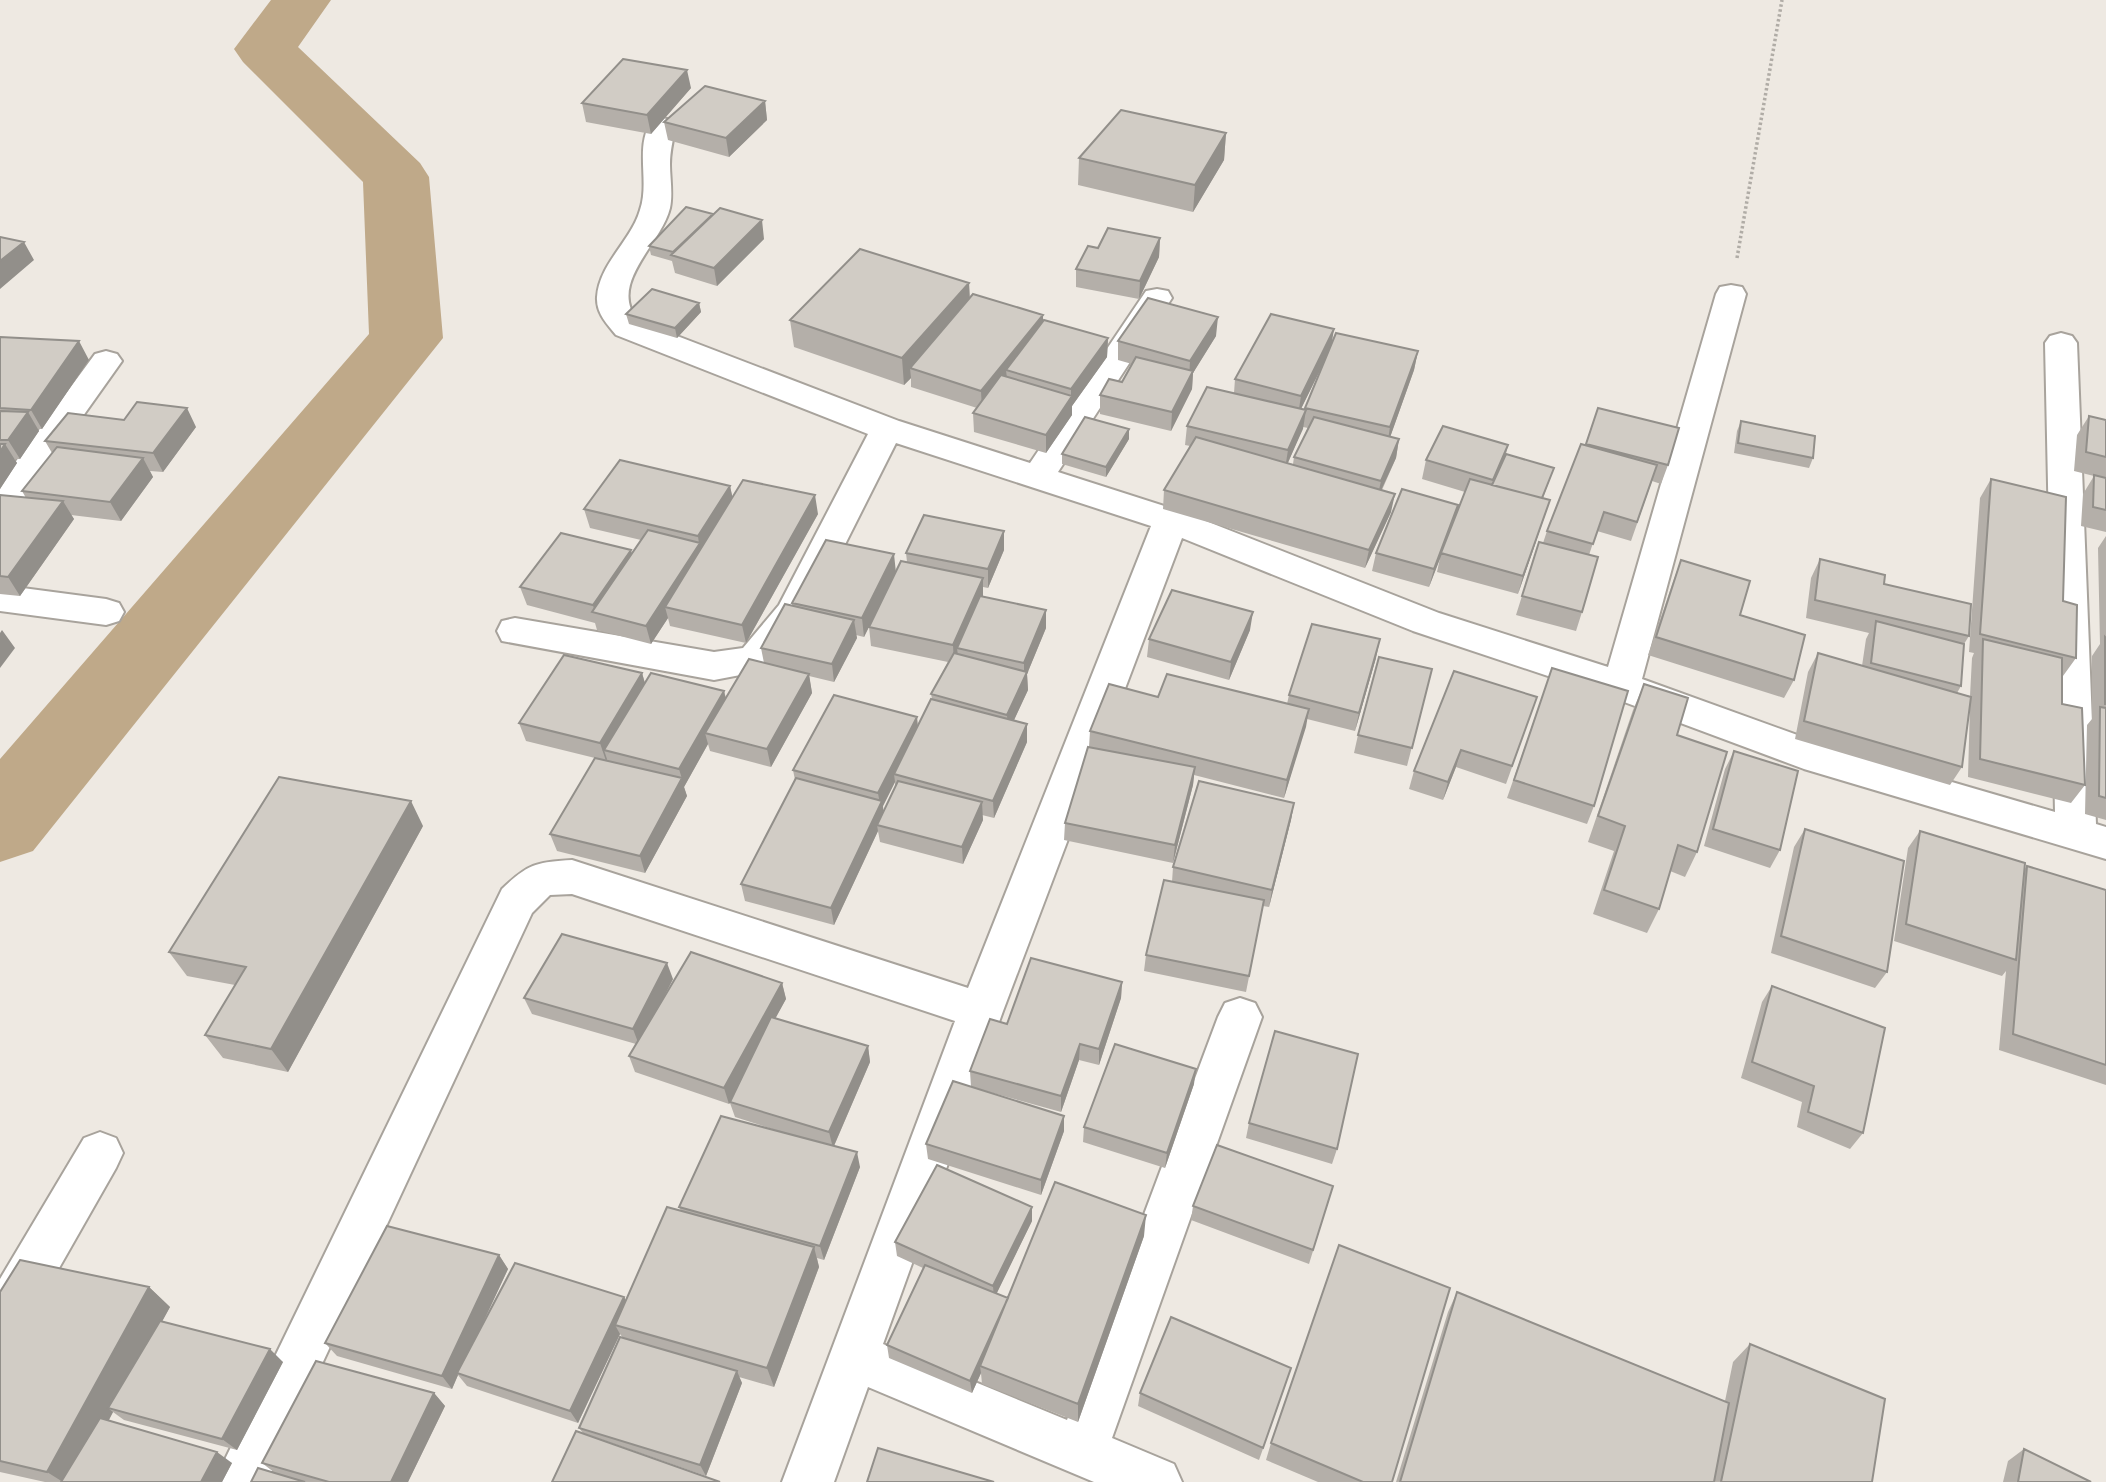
<svg xmlns="http://www.w3.org/2000/svg" width="2106" height="1482" viewBox="0 0 2106 1482" font-family="Mulish,sans-serif">
<rect width="100%" height="100%" fill="#eee9e2"/>
<g fill="none" stroke-linecap="round" stroke-linejoin="round">
<path fill="#bfa989" fill-rule="evenodd" d="M271,0h60l-33,47 122,116 9,14 14,161 -410,513 -33,11v-103l369,-425 -6,-152 -120,-120 -9,-13z"/>
<g stroke="#a8a39c" stroke-width="4">
<path id="minor" d="M662,118l10,2 4,6c-3,13 -6,25 -6,38 0,14 3,30 0,44 -9,37 -63,75 -32,113l261,100 131,42 116,-172 11,-2 11,2 4,7 -114,174 125,40 256,101 169,54 108,-373 4,-7 11,-2 11,2 4,7 -104,385 183,66 230,67 -10,-469 5,-7 11,-3 11,3 5,7 19,481 10,3v32l-302,-90 -196,-73 -195,-65 -231,-93 -179,473 -120,333 184,76 151,-403 7,-14 15,-5 15,5 7,14 -150,421 62,26 8,18h-88l-226,-95 -34,95h-52l173,-461 -383,-127 -22,1 -18,18 -265,569h-53l288,-593c26,-25 34,-27 70,-29l396,128 183,-462 -255,-83 -90,179 -39,48 -53,10 -212,-39 -5,-10 5,-10 13,-3 199,34 29,-4 36,-43 89,-171 -252,-99c-9,-11 -20,-22 -19,-38 2,-33 34,-56 43,-87 10,-29 -6,-63 12,-90z
M106,351l11,3 5,7 -110,155 -12,4v-37l95,-129z
M0,585l106,14 13,4 5,9 -5,9 -13,4 -106,-14z
M100,1132l16,6 7,15 -7,15 -99,174 -17,7v-70l84,-141z"/>
</g>
<path stroke="#b0aca6" stroke-width="3.5" stroke-dasharray="2.5 2.5" stroke-linecap="butt" d="M1737,258l45,-258"/>
<use href="#minor" fill="#fff" fill-rule="evenodd"/>
</g>
<path fill="#b4afa9" fill-rule="evenodd" d="M691,88l-40,46 -65,-12 -4,-19z
M765,101l2,19 -38,37 -61,-17 -4,-18z
M1226,133l-2,27 -31,52 -115,-27 1,-27z
M1160,238l-1,19 -20,42 -63,-12v-18l22,-21z
M764,239l-47,47 -42,-13 -3,-12 -21,-6 -2,-9z
M969,283l1,15 73,24 65,16 -1,19 -35,49v9l-26,38 -72,-21 -1,-19 4,-5 -66,-21v-9l-7,7 -110,-38 -4,-27z
M699,303l2,9 -24,26 -48,-14 -3,-10z
M1216,336l-23,37 -1,16 -21,42 -71,-17v-19l22,-13 10,-18 -14,-4v-19z
M0,337l89,23 -47,69h-4l1,2 -19,28h-6l3,4 -17,26z
M1332,344l86,7 -4,19 -24,67 9,2 -3,19 -14,32 9,22 -26,56 -202,-59 1,-19 26,-44 -5,-1 2,-19 47,-33 1,-14zM1324,362l-19,48 -4,-1zM1303,427l5,1 -14,29 -1,7 -5,-1z
M1598,408l70,57 -7,19 -9,-3 -21,60 -34,-10 -8,24 -7,57 -6,19 -60,-16 23,-73 4,1 4,-12 39,-86z
M2089,416l17,4v112l-25,-6 2,-32 11,-18 -20,-5 3,-36z
M1741,421l72,37 -4,10 -75,-15 3,-22z
M196,427l-33,45 -13,-1 3,6 -32,44 -50,-6 3,4 -54,77 -20,-2v-99l26,3 -4,-7 30,-38 -7,-12z
M1129,439l-23,38 -44,-13v-10z
M1508,445l-2,9 48,14 -11,30 7,2 -32,94 -81,-22 3,-14 -11,29 -57,-16 4,-18 82,-48 -3,13 10,-26 -43,-13 4,-19z
M1991,479l72,122 13,57 -13,18h-1v28l23,81 -14,18 -103,-26 2,-73 -8,63 -12,18 -155,-46 13,-67 10,-19 44,13 4,-27 3,-6 -63,-15 5,-40 9,-19 64,25 85,52 -5,8 -3,42 -4,7 13,3 2,-38 2,-5 -5,-1 11,-154z
M730,486l2,10 86,18 -72,129 -76,-17 -2,-8 -17,26 -54,-14 -2,-7 -68,-18 -7,-18 112,-34 9,-13 -51,-12 -6,-19z
M2106,536v284l-21,-6 2,-89 5,-6v-63l8,-12 -2,-96z
M1004,550l-16,38 -5,-1v9l63,32 -19,46 1,16 -14,30 13,22 -33,76 -12,-3 1,5 -20,44 -83,-22 -2,-11 -44,94 -89,-24 -4,-17 54,-104 -2,-10 124,-53 1,9 14,-27 -1,-5 17,-32 -77,-16 -2,-19 3,-7 -8,17 -8,-2 1,3 -23,44 -25,-6 3,17 -41,74 -61,-16 -2,-7 -24,43 3,9 -42,77 -88,-22 -7,-17 45,-76 -69,-17 -7,-18 123,-50 3,10 79,8 2,7 38,-35 -3,-15 31,-42v-3l104,-32 11,-9 -1,-9zM895,782v6l-12,24v-6z
M1681,560l59,55 54,65 -10,18 -136,-43 26,-76z
M1250,630l-21,50 -82,-23 2,-18z
M1376,658l-21,73 -48,-12 -23,79 -90,-23 -1,10 -20,78 -109,-23 1,-17 24,-76 1,-16 68,-34 129,7 2,-9z
M1552,668l42,138 -7,18 -80,-26z
M1432,669l-25,97 -53,-13 4,-18z
M1644,684l33,51 20,117 -12,25 -15,-6 -11,38 -12,24 -54,-19 21,-63 -26,-9 45,-132z
M1537,697l-31,87 -50,-17 -13,33 -34,-11 5,-18z
M1734,751l46,99 -10,18 -66,-22 21,-77z
M1294,803l-3,17 -22,87 -6,-1 -17,86 -102,-21 2,-16 26,-73 1,-15z
M423,826l-135,246 -65,-14 -18,-23 30,-50 -48,-9 -18,-24z
M1805,829l82,143 -12,16 -104,-35 23,-106z
M1920,831l104,39 3,-4 79,24v195l-107,-35 7,-79 -4,5 -108,-35 14,-93z
M673,979l-12,24 121,-20 4,16 -11,19 93,28 2,16 -36,84 26,21 -36,93 -7,-2 2,9 -45,120 -35,-10 3,6 -36,93 -123,-43 -4,-5 44,-90 -3,-4 -42,89 -111,-37 -9,-11 -6,14 -115,-33 -12,-13 174,-88 9,14 -27,58 143,-30 2,4 55,-90 -2,-4 106,-74 -50,-16 -5,-14 -1,1 -94,-32 -6,-16 7,-12 -104,-30 -8,-16z
M1122,982l-1,16 -22,67 -20,-5 -18,52 -86,-24 89,43 -23,64 -113,-36 -2,-15 45,-57 -1,-16 37,-47z
M1772,986l91,147 -13,16 -53,-22 5,-25 -61,-24 21,-76z
M1194,1084l-29,84 -82,-26 1,-15z
M1249,1123l88,26 -5,15 -86,-26z
M1333,1186l-24,78 -118,-44 2,-14z
M1032,1207v14l-36,73 12,4 136,-62 -66,186 -96,-38 -1,-11 -9,20 -83,-35 -2,-13 36,-77 -26,-12 -2,-14z
M149,1287l21,20 -8,14 121,41 -46,88 -113,-30 -11,-8 -4,8 123,43 -10,19h-177l-45,-10v-180z
M1457,1292l268,109 8,-39 17,-18 122,138h-476l52,-170z
M1287,1381l-28,79 -121,-54 2,-13z
M434,1393l11,13 -37,76h-157l24,-9 -13,-10z
M1271,1443l121,39h-74l-52,-22z
M2024,1449l67,33h-88l5,-21z"/>
<path fill="#928f8a" d="M687,70l4,18 -40,46 -4,-19z
M765,101l2,19 -38,37 -3,-19z
M1226,133l-2,27 -31,52 2,-27z
M762,220l2,19 -47,47 -3,-18z
M1160,238l-1,19 -20,42 1,-18z
M24,242l10,18 -34,29v-28z
M969,283l1,27 -60,58 1,10 -7,7 -2,-27z
M699,303l2,9 -24,26 -2,-10z
M1043,315v19l-37,36 1,9 -25,31 -1,-19z
M1218,317l-2,19 -23,37 -1,16 -21,42 1,-19 17,-33 1,-18z
M1334,329l-3,19 -33,67 3,-19z
M1108,338l-1,19 -35,49v9l-26,38v-18l25,-37v-9z
M79,341l10,19 -47,69 -11,-19z
M1418,351l-4,19 -27,76 3,-19z
M187,408l9,19 -33,45 -10,-19z
M1306,410l-3,19 -18,40 3,-19z
M28,412l11,19 -19,28 -12,-19z
M1129,429v10l-23,38v-10z
M1399,439l-3,19 -19,41 4,-18z
M5,444l12,19 -17,26v-37z
M143,458l10,19 -32,44 -11,-19z
M730,486l4,18 -69,103 3,11 -17,26 -5,-18 53,-82 -1,-8z
M1395,494l-4,18 -26,56 4,-18z
M815,495l3,19 -72,129 -4,-18z
M1550,500l-6,18 -26,76 5,-18z
M63,501l11,18 -54,77 -12,-19z
M1458,505l-4,18 -25,64 5,-18z
M1004,531v19l-16,38v-19z
M631,550l5,18 -41,45 -2,-8z
M894,554l2,19 -32,64 -2,-19z
M983,578v18l-26,52 1,8 -4,8 -1,-19z
M1046,610v18l-19,46 1,16 -20,43 -1,-18 17,-37v-15z
M1253,612l-3,18 -21,50 2,-18z
M854,620l3,18 -23,44 -2,-18z
M2,630l13,18 -15,20v-35z
M1380,639l-4,19 -21,73 4,-18z
M642,673l5,18 -43,59 3,9 -1,2 -6,-18z
M809,674l3,19 -41,74 -4,-18z
M724,691l4,18 -23,24 3,11 -24,43 3,9 -42,77 -5,-17 42,-77 -3,-10z
M1309,709l-3,18 -22,71 3,-18z
M917,717l1,18 -24,39 1,8 -12,24 1,12 -7,7 1,6 -44,94 -3,-17 49,-103 -2,-12z
M1027,724v18l-33,76 -1,-17z
M1461,750l-5,17 -13,33 5,-18z
M1195,767l-2,18 -20,78 2,-18z
M411,801l12,25 -135,246 -17,-23z
M982,802l1,18 -20,44 -1,-17z
M1294,803l-3,17 -22,87 3,-17z
M667,963l6,16 -34,66 -6,-16z
M1122,982l-1,16 -22,67v-16z
M782,983l4,16 -57,105 -5,-16z
M1080,1044l-1,16 -18,52v-16z
M868,1046l2,16 -37,86 -4,-16z
M1196,1069l-2,15 -29,84 2,-15z
M1064,1116v15l-23,64v-15z
M857,1152l3,15 -36,93 -4,-14z
M1032,1207v14l-38,78 -1,-13z
M1146,1215l-2,21 -66,186v-18z
M814,1247l5,20 -45,120 -7,-19z
M499,1255l9,14 -49,105 -2,-1 1,2 -6,14 -10,-13z
M149,1287l21,20 -56,103 -6,-2 5,4 -37,70h-13l-16,-10z
M624,1297l7,14 -16,14 5,9 -42,89 -8,-12z
M1008,1298l-28,68 1,7 -9,20 -2,-12z
M270,1349l13,13 -46,88 -15,-11z
M737,1371l5,12 -36,93 -6,-11z
M434,1393l11,13 -37,76h-17z
M217,1452l15,11 -10,19h-21z"/>
<path fill="#d1ccc5" stroke="#928f8a" stroke-width="2" d="M623,59l64,11 -40,45 -65,-12z
M705,86l60,15 -39,37 -62,-16z
M1121,110l105,23 -31,52 -116,-27z
M686,207l27,7 -40,38 -24,-6z
M720,208l42,12 -48,48 -43,-13z
M1108,228l52,10 -20,43 -64,-12 12,-23 10,2z
M0,237l24,5 -24,19z
M860,249l109,34 -67,75 -112,-38z
M652,289l47,14 -24,25 -49,-14z
M973,294l70,21 -62,76 -71,-23z
M1148,298l70,19 -28,44 -72,-20z
M1271,314l63,15 -33,67 -66,-17z
M1044,320l64,18 -37,51 -65,-19z
M1336,333l82,18 -28,76 -85,-19z
M0,337l79,4 -48,69 -31,-2z
M1136,357l57,14 -21,41 -72,-17 9,-16 13,3z
M1001,375l71,21 -26,39 -73,-22z
M1207,387l99,23 -18,40 -101,-24z
M137,402l50,6 -34,45 -108,-12 23,-28 56,7z
M1598,408l81,20 -11,37 -82,-21z
M0,411l28,1 -20,28h-8z
M2089,416l17,4v37l-20,-5z
M1085,417l44,12 -23,38 -44,-13z
M1314,417l85,22 -18,42 -87,-24z
M1741,421l74,15 -2,22 -75,-15z
M1443,426l65,19 -15,35 -67,-20z
M1196,437l199,57 -26,56 -205,-60z
M0,444h5l-5,8z
M1581,444l76,21 -20,57 -33,-10 -11,32 -46,-13z
M57,447l86,11 -33,44 -88,-11z
M1506,454l48,14 -12,30 -50,-13z
M620,460l110,26 -32,50 -114,-27z
M2094,475l12,3v32l-13,-3z
M1470,479l80,21 -27,76 -82,-23z
M1991,479l75,18 -3,104 14,4 -1,53 -96,-24z
M743,480l72,15 -73,130 -77,-18z
M1402,489l56,16 -24,64 -58,-16z
M0,495l63,6 -55,76 -8,-1z
M924,515l80,16 -16,38 -82,-16z
M648,530l52,13 -54,83 -54,-14z
M561,533l70,17 -38,55 -73,-18z
M826,540l68,14 -32,64 -70,-15z
M1539,542l59,15 -16,55 -60,-16z
M1820,559l65,16 -1,9 87,20 -2,32 -154,-36z
M1681,560l69,21 -10,34 65,20 -11,45 -138,-43z
M901,561l82,17 -30,67 -84,-18z
M1172,590l81,22 -22,50 -82,-23z
M980,596l66,14 -22,53 -67,-15z
M785,604l69,16 -22,44 -71,-16z
M1876,621l88,23 -3,42 -90,-23z
M1312,624l68,15 -21,74 -70,-18z
M2105,637l1,1v66h-1z
M1983,639l79,19v46l20,4 3,77 -105,-26z
M954,653l73,19 -20,43 -76,-21z
M1818,653l153,44 -9,70 -158,-46z
M564,655l78,18 -42,70 -81,-20z
M1379,657l53,12 -20,79 -54,-13z
M749,659l60,15 -42,75 -62,-16z
M1552,668l76,23 -34,115 -80,-26z
M1454,671l83,26 -25,69 -51,-16 -13,32 -34,-11z
M651,673l73,18 -45,78 -75,-19z
M1167,674l142,35 -22,71 -197,-49 19,-47 49,13z
M1644,684l44,14 -11,37 50,17 -30,100 -19,-7 -19,64 -55,-19 21,-64 -27,-10z
M834,695l83,22 -39,76 -85,-23z
M931,699l96,25 -34,77 -99,-27z
M2100,707l6,1v90l-7,-2z
M1088,747l107,20 -20,78 -110,-22z
M1734,751l64,20 -18,79 -67,-21z
M595,758l87,20 -42,78 -90,-22z
M279,777l132,24 -140,248 -66,-14 41,-68 -77,-15z
M796,778l86,23 -51,107 -90,-24z
M898,781l84,21 -20,45 -85,-22z
M1199,781l95,22 -22,87 -99,-23z
M1805,829l99,32 -17,111 -106,-36z
M1920,831l105,32 -9,97 -110,-36z
M2027,866l79,24v175l-93,-31z
M1164,880l100,20 -15,76 -103,-21z
M562,934l105,29 -34,66 -109,-31z
M691,952l91,31 -58,105 -95,-32z
M1031,958l91,24 -23,67 -19,-5 -19,52 -91,-25 20,-52 17,5z
M1772,986l113,42 -22,105 -55,-21 6,-26 -62,-24z
M771,1017l97,29 -39,86 -99,-30z
M1275,1031l83,23 -21,95 -88,-26z
M1115,1044l81,25 -29,84 -83,-26z
M953,1081l111,35 -23,64 -115,-36z
M721,1116l136,36 -37,94 -141,-39z
M1217,1145l116,41 -20,64 -120,-44z
M937,1165l95,42 -39,79 -98,-44z
M1055,1182l91,33 -68,189 -98,-38z
M667,1207l147,40 -47,121 -152,-43z
M387,1226l112,29 -57,121 -117,-33z
M1339,1245l111,43 -58,194h-29l-92,-39z
M20,1260l129,27 -102,185 -47,-11v-169z
M515,1263l109,34 -54,114 -113,-38z
M925,1265l83,33 -38,83 -83,-36z
M1457,1292l272,111 -15,79h-314z
M1171,1317l120,51 -28,80 -123,-55z
M160,1321l110,28 -48,90 -114,-31z
M620,1337l117,34 -37,94 -121,-37z
M1750,1344l135,55 -13,83h-151z
M316,1361l118,32 -43,89h-62l-67,-19z
M100,1418l117,34 -16,30h-140z
M576,1431l144,51h-168z
M878,1448l116,34h-127z
M2024,1449l67,33h-73z
M258,1468l47,14h-54z"/>
</svg>
